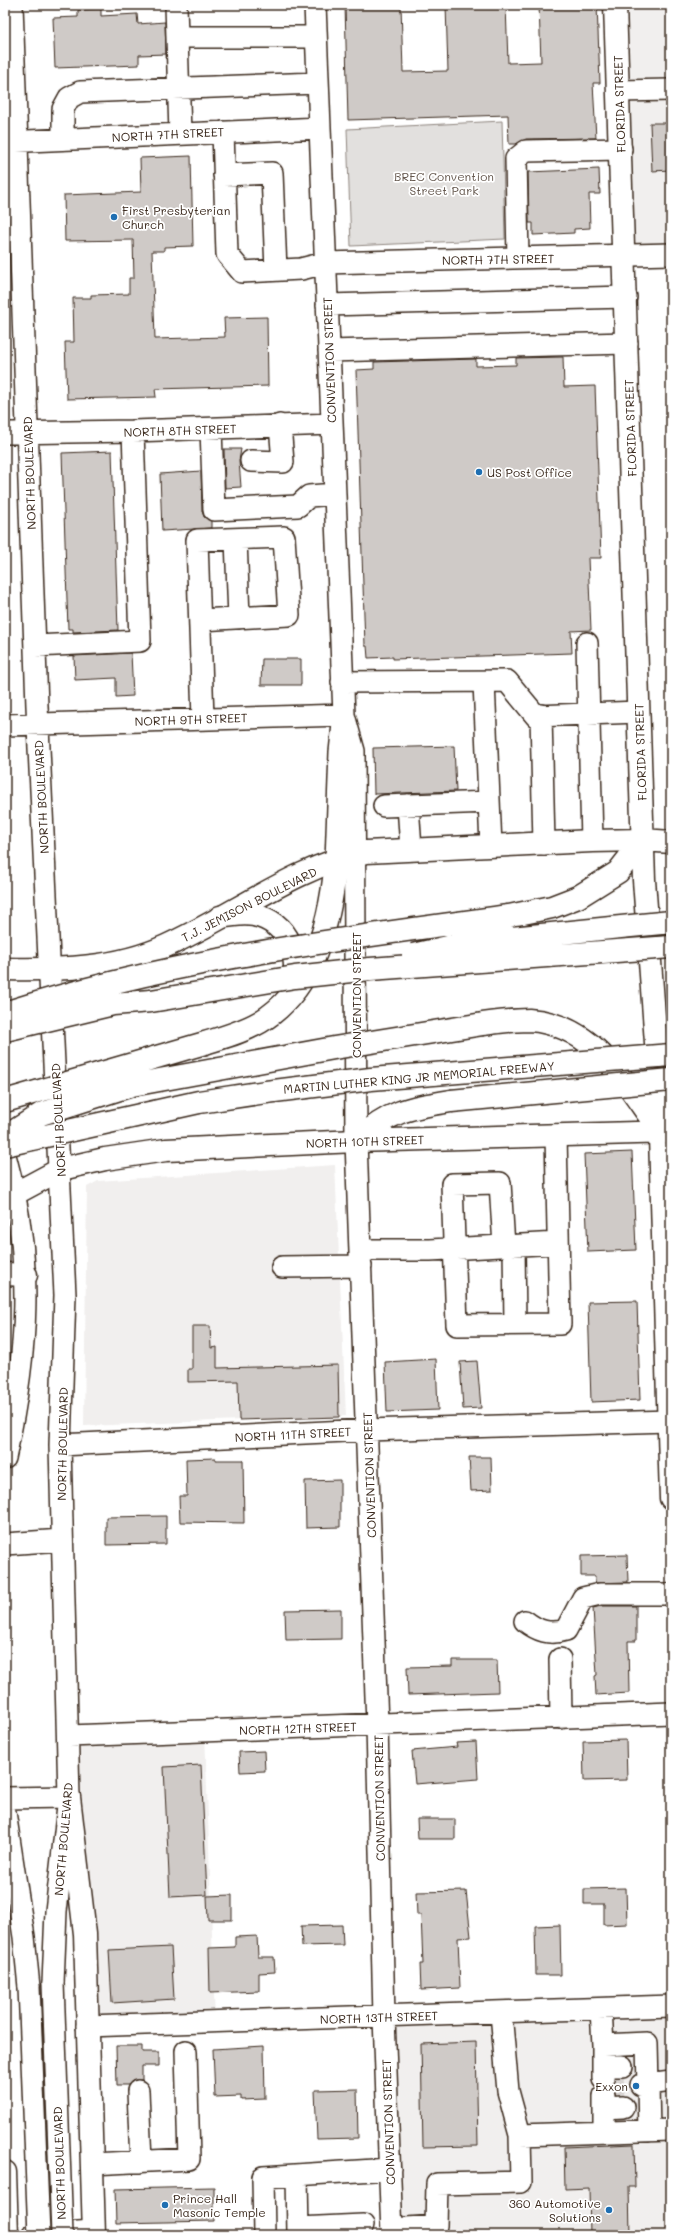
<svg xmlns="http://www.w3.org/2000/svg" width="676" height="2240" viewBox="0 0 676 2240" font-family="Mali,sans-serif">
<rect width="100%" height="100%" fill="#fff"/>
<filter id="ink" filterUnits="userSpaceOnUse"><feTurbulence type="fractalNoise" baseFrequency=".025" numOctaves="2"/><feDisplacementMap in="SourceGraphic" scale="8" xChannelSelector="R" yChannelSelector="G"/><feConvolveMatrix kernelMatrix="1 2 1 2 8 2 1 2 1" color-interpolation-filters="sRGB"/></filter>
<g filter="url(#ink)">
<path fill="#f1efee" d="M615,5h56v249l-47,2z
M335,1165l11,251 -262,10 3,-239 11,-6z
M205,1731l10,291 -128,4 -18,-290z
M671,2006v229h-279l-8,-218z"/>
<path fill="#e2e0de" stroke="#8e857e" d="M502,121l3,118 -154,7 -4,-117z"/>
<path fill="#cfcac7" stroke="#3b2a1e" d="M345,5h56l2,67 45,-1 -2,-66h60l2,58 33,-1 -2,-57h58l3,78h-7l3,55 -70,1 -10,5h-7l-1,-29 -160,5z
M101,9v7l36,-2 1,10 27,-2 1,32 -27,1v10l-84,3 -2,-50 25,-1v-7z
M650,123h21v47l-19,1z
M191,156l2,90 -29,1v4h-12l3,88 70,-2 -1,-19 43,-1 1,69 -113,3 1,8 -89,2 -2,-57h9l-1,-44h18v-3l38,-1v-16h5l-1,-38 -68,1 -1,-46 77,-3 -1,-34z
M599,169l1,25h-11l1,34 -16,1v4l-41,2v-12h-4l-1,-51z
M563,357l1,30 31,-1 6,172h-13l3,72 -20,1 1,22 -179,6v-2l-25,1 -1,-12h-2l-9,-276 18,-1v-7l102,-3v7l40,-1v-7z
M224,449h17l-2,12 2,26 -16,1z
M112,451l6,179 -45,2v-3h-5l-6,-176z
M201,471l1,40 2,6 7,4v7l-49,3 -2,-57z
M131,653l2,43 -17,1v-19l-41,2 -1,-24z
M262,659h39v26h-40z
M454,746l2,45 -82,3 -1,-46z
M632,1152l4,98 -48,2 -4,-98z
M637,1301l3,99 -49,2 -3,-100z
M192,1326h18l1,22 6,-1v21l121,-3 1,52 -100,3 -1,-39 -50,1v-13h4z
M436,1359l2,51 -51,2 -2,-50z
M477,1361l4,47 -18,1 -3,-47z
M469,1457h22l1,33 -21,1z
M215,1458v2h28l1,63 -64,-1 -1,-26h8l-1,-37z
M340,1480v47l-34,1 -1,-47z
M166,1516v28l-60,1v-28z
M627,1555l1,27 -33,1v-7h-14v-20z
M601,1606h35v35h-8l1,52 -33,2 -1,-19 2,-1 -4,-67z
M341,1609v30l-55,1 -1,-30z
M452,1660h45l1,32 -90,3 -1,-28 45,-1z
M626,1740l1,40 -43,1 -1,-40z
M476,1742l2,37 -63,5 -3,-33 45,-4 -1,-4z
M264,1751l1,20 -25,1 -1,-20z
M201,1765l6,130 -37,2 -6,-130z
M417,1819h38v20h-37z
M626,1888l1,36 -23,1v-21h-20v-15z
M466,1891l5,46 -13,1 2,50 -39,2 -1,-26h3l-2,-49h-4l-1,-23z
M232,1895v25h-24l-1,-24z
M342,1925l1,20 -41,1 -1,-20z
M560,1925l1,50h-25l-1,-49z
M257,1936l1,21h16l1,15 -16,1v18l-49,2 -1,-45 26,-1v-10z
M171,1947l3,52 -62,4 -3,-53z
M476,2042l2,104 -55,1 -2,-103z
M116,2046h26v6h17v14h-17v14l-10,1 -4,4h-11z
M264,2046l1,53 -24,1v-4l-26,1 -2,-48z
M357,2089l1,49 -41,1 -2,-49z
M634,2144l1,43h-6l1,48h-40l-1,-47 -24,1 -1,-42z
M214,2187v34l-98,2 -1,-34z"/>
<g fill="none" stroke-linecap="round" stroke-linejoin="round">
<path stroke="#d8d4d2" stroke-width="21" stroke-dasharray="21 10" stroke-linecap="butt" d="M603,2086l38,-1"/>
<g stroke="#3b2a1e" stroke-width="24">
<path id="minor" d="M12,5l25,701 28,589 -5,150 9,352 -13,114 -3,72
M176,5l4,129
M315,5l29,710 -4,37 -4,109
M177,37h139
M618,91l53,-1
M223,132l4,122 15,18 59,-3 24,-6 346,-9
M63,139v-30l6,-11 11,-6 238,-9
M5,142l315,-14
M224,175l48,-2 4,97
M518,258l-2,-99 10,-8 95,-2
M327,305l299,-8
M329,351l298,-8
M211,429l3,81 84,-4 11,-10 26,-2
M5,433l128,-2 199,-7
M251,461l32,1 -3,-37
M236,539l3,79
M201,620l88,-5 -5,-78 -87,3 6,179
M587,643l5,198
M35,646l105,-5 -7,-210
M342,682l165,-1 29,35 102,-4
M484,682l7,164
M344,715l10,36 2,390 21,584 7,292 8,218
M541,715l3,129
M5,725l339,-10
M408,805l3,44
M384,806l105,-4
M5,1155c30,106 23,196 0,303
M504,1246l-4,-63 -48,1 5,141 103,-1 -4,-189
M514,1246l1,78
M361,1250h69l128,-7
M282,1267l79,-1
M60,1445l307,-15 302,-9
M5,1544l57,-4
M525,1621c13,10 24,14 41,9l17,-32 17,-4h71
M560,1659l1,59
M69,1736l602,-23
M5,1798l64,-1
M5,1812l19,125 5,50
M601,2009l2,36 44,-2 2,88
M87,2026l584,-20
M603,2045v34
M603,2066h19
M641,2085l30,-4
M138,2091l3,71
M604,2096v36
M604,2108l19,-1
M520,2135l151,-5
M92,2164l97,-5 -3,-108
M297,2175l1,60
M298,2228l65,-3
M392,2229l44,-3 1,-42 84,-2 -1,-47 -12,-44 -7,-78
M32,2235l62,-4
M264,2235l-1,-58 127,-8"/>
</g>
<g stroke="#3b2a1e" stroke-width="25">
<path id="major" d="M615,5l29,875 14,190 13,428
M5,969c54,1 111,0 161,-23 65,-29 130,-80 200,-94l226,-11 51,-1 28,2
M5,1199l56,-30 44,-10 61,-9 190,-9 315,-9
M5,1274l21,1
M69,1797l16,137 9,301
M5,2172l2,63"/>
</g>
<g stroke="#3b2a1e" stroke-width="25">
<path id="highway" d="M509,916l43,-9 26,-10 40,-25 25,-32
M220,917c11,-2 23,-4 34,-2 36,8 47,43 38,75
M483,1024c15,-2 31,-4 46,-4 66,4 96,64 132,112
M205,1043c19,-6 38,-11 55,-21 54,-32 71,-103 76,-161
M356,1141c34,-30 51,-33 95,-40"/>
</g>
<use href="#minor" stroke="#fff" stroke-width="21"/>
<use href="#major" stroke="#fff" stroke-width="22"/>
<use href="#highway" stroke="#fff" stroke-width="22"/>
<g stroke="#3b2a1e" stroke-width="24" stroke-linecap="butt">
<path id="minor-bridge" d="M53,1983l9,252
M29,1987l10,248"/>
</g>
<g stroke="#3b2a1e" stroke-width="25" stroke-linecap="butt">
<path id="highway-bridge" d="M413,955l57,-13 201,-20
M5,1013c163,-53 335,-74 504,-97
M5,1030l108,-26 38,-3 144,-24 75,-8 301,-22
M5,1101l200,-58
M451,1101l220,-21
M5,1137l36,-23 91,-29 202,-37 149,-24
M5,1145l194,-43 67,-10 105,-13 300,-24"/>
</g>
<use href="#minor-bridge" stroke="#fff" stroke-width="21"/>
<use href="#highway-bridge" stroke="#fff" stroke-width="22"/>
</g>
</g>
<g fill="#1f6fb2" stroke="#fff" stroke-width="1.5">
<circle cx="114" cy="217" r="4"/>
<circle cx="479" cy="472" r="4"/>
<circle cx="636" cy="2086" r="4"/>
<circle cx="165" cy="2205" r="4"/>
<circle cx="609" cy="2210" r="4"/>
</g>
<g text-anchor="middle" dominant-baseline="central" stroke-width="3.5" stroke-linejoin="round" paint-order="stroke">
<g font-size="12" fill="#3b2a1e" stroke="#fff">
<text transform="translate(619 104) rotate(-92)">FLORIDA STREET</text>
<text transform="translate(168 134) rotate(-3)">NORTH 7TH STREET</text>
<text transform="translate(498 259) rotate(-1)">NORTH 7TH STREET</text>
<text transform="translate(329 360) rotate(-92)">CONVENTION STREET</text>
<text transform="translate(630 428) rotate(-92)">FLORIDA STREET</text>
<text transform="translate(180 430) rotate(-2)">NORTH 8TH STREET</text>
<text transform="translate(29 473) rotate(-92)">NORTH BOULEVARD</text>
<text transform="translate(191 719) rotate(-2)">NORTH 9TH STREET</text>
<text transform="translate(640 752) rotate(-92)">FLORIDA STREET</text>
<text transform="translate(41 797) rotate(-93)">NORTH BOULEVARD</text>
<text transform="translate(249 904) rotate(-27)">T.J. JEMISON BOULEVARD</text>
<text transform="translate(356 995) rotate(-90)">CONVENTION STREET</text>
<text transform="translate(419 1077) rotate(-5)">MARTIN LUTHER KING JR MEMORIAL FREEWAY</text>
<text transform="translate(58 1120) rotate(-93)">NORTH BOULEVARD</text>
<text transform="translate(365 1141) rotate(-2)">NORTH 10TH STREET</text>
<text transform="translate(293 1434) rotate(-3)">NORTH 11TH STREET</text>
<text transform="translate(62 1444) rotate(-89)">NORTH BOULEVARD</text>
<text transform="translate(369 1475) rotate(-92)">CONVENTION STREET</text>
<text transform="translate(298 1728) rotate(-2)">NORTH 12TH STREET</text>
<text transform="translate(379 1798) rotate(-91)">CONVENTION STREET</text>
<text transform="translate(63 1839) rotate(-85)">NORTH BOULEVARD</text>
<text transform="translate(379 2017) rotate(-2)">NORTH 13TH STREET</text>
<text transform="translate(388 2122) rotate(-92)">CONVENTION STREET</text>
<text transform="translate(59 2163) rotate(-92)">NORTH BOULEVARD</text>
</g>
<g font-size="12" fill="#65584e" stroke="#fff">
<text x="444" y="176">BREC Convention<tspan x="444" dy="14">Street Park</tspan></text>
</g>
<g font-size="12" fill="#3b2a1e" stroke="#fff" text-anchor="start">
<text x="122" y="210">First Presbyterian<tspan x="122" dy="14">Church</tspan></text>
<text x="487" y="472">US Post Office</text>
<text x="628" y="2086" text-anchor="end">Exxon</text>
<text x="173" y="2198">Prince Hall<tspan x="173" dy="14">Masonic Temple</tspan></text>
<text x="601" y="2203" text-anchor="end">360 Automotive<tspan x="601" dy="14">Solutions</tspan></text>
</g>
</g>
<rect width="676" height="2240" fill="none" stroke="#fff" stroke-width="20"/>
<rect x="10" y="10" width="656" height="2220" fill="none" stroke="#3b2a1e" stroke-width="1.5" filter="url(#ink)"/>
</svg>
